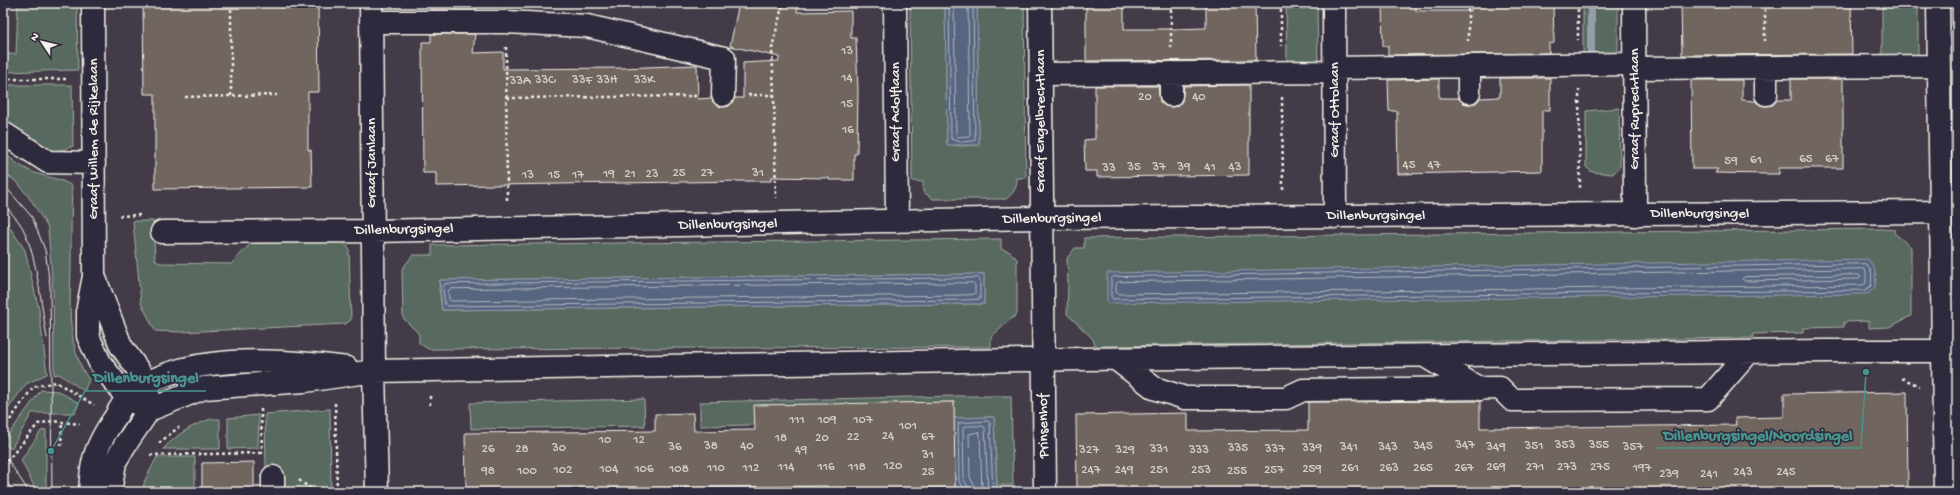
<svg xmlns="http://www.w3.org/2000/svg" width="1960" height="495" viewBox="0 0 1960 495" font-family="'Gochi Hand',sans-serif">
<rect width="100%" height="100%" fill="#433c48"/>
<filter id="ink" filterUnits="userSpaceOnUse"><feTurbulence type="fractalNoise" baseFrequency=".025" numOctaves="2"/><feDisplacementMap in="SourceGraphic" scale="8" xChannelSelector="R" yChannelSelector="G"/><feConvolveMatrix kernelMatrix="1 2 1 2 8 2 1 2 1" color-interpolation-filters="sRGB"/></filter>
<g filter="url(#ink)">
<path fill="#586960" stroke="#a6ada4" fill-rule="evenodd" d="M18,3h59l1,67 -75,2v-18h13z
M910,3h35l2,141 13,2 19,-1 -2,-142h47l2,175h-9c0,10 -3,15 -11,21h-73l-10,-7v-10l-11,-1z
M1286,3h31l1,61 -31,2z
M1583,3h35v52h-35z
M1882,3h36v55h-36z
M3,85h69l1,61c-29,15 -47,-9 -70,-25z
M1619,108l1,58 -7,8 -21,-2 -6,-5v-56z
M3,152c7,6 15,13 23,17 15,8 32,8 46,17 -1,27 -1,54 -1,80 -1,39 -5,80 18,114l-5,11 -25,-17 -5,1 -1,-84 -5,-63 -15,-25 -15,-20 -15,-11z
M3,217l22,33 14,60 8,64 -21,10 -23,32z
M133,221h20l2,38 2,3 4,1 70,1 24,-25 87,-1 7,11 2,71 -6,4 -164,8 -26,-1 -14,-28z
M1883,229l13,1 -2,3 17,14v69l-22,11 -20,1v-7l-25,1v5l-41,1v5l-50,1v4l-658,8 -2,-7 -26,-25 1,-29 -1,-27 8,-10h9v-10z
M1001,239v10l9,3 7,7v55l-26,23v10l-563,2 -9,-6v-9l-16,-16 -1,-49 11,-14h19v-10zM984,274v30h-19l-523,6 -3,-22 1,-8z
M100,319l5,17 11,22 -6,5 -9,-18 -5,-24z
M41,390l17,1 21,12 -4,10h-43l-21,36 -8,-7z
M954,396h57l2,89h-16l-3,-68 -40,1v-16l-159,4v18l-95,2v-24z
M644,399l1,27 -174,3 -1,-26z
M330,409l1,83h-50v-22l-15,-1 -1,-55z
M259,415l-1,33 -30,1v-31z
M211,419h9v30h-57c16,-16 27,-23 48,-30z
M46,430v62h-9l-16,-32 20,-29z
M157,457h38v35h-53l3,-12z"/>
<path fill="#576580" stroke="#969daa" d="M945,3h32l2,142h-32z
M1868,259c9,11 8,15 7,28l-7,7 -761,9v-30z
M984,274v30h-19l-523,6 -2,-30z
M994,417l3,75h-38v-4h-4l-1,-70z"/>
<path fill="#433c48" d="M999,487v5h-42v-2l-4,-2z"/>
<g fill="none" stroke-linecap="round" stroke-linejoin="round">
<path stroke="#b5b9be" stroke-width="1" d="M949,3l2,136 9,3 13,-1 2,-2 -2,-136
M954,3l2,132 2,2 10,-1 2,-1 -2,-132
M1866,264c7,6 6,13 5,22l-6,4 -752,9 -2,-2v-18l2,-2z
M1863,269l3,2v12l-3,2 -745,9 -2,-2v-8l2,-2z
M1859,275l2,2 -2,2 -114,2 -3,-2 2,-2z
M978,278l2,2v19l-15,1 -518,6 -2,-2 -2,-16 2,-4z
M973,283l2,2v9l-10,1 -514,6 -2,-2 -1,-8 2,-2z
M963,492v-6l-4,-4 -1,-59 30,-2 2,2 3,69
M968,492l-1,-7 -3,-5 -1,-52 2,-2h18l2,2 3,64
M974,492v-7l-4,-8 -1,-43 9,-2 2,2 2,58"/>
<path stroke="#969daa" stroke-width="8" d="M1591,3v49"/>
</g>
<path fill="#716560" stroke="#f4f1e8" d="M143,3h175l1,89h-11v58h3l1,37 -157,2v-95h-11z
M431,3h46l-1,7h-45z
M739,3h59l-1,9 54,-1v27h5l2,52 -1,64h-3v26h-25v-2l-58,-1v4h-26l-309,5v-13h-13l-1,-131h9v-8h44l-2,19 30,-1v17l119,-1 75,-3 1,34 13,-1 5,7 7,2 6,-1 6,-8h8v-35l36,-2v-4l-49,-11z
M1086,3h38v26h50l32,-1v-25h49l1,57 -170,1z
M1382,3h34v8h55v-8h82l1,40 -5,1v9l-161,2v-9h-5z
M1681,3h170l1,51 -170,1z
M1500,78h50v32h-8v61l-144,3 -1,-63h-8l-1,-31 51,-1v19h19l5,5 6,1 7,-1 4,-5 20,-1z
M1791,79h52v89h-64v6h-11l-53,-1 3,-4h-26l-1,-89h51v20l13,1 5,4 6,1 7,-1 4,-5h14z
M1249,85v90l-152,2v-6h-12l-1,-31 11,-1v-53h63l2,16 5,4 6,1 7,-1 4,-5 2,-15z
M1907,392l1,100h-169l-3,-1 -659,1 -1,-77 112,-2v18l120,-1v-28l169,-1h3v27l256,-3 -1,-7 49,-1v-23z
M954,402l1,86h-38v4h-90v-6l-361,4 -1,-57 190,-2v-17l38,-1 1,18 61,-1 -1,-25z
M254,462v30h-52v-29z"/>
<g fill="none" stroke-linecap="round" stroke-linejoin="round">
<g stroke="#f4f1e8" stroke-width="25">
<path id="minor" d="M93,3l1,273 -6,31v29l12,27 27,35 22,12
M371,3l3,368 3,121
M895,3l2,218
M1040,3l5,489
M1334,3l1,214
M1634,3l1,212
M1938,3l7,489
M371,22h134l82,4 137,32 -1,37
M1334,68l300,-4
M1634,68l305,-2
M1766,68v26
M1171,73v22
M1041,74l293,-2
M1469,92v-26
M3,133l45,29 46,1
M162,232l210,-1 669,-13 900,-6
M94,276l27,70 27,38 1,26 -24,35 -10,17 -5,30
M1425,356l55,33
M1116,359l38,29 31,10h101l17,-8 197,-2 12,12 196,-1 41,-47
M149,410l55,-22 101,-7 69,-10 709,-12 745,-8h115l14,4
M273,477v15
M90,492c1,-11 1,-23 4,-33 4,-16 13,-30 22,-43 3,-6 7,-13 12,-18 48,-48 156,-38 219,-30"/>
</g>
<path stroke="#f4f1e8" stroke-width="2.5" stroke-dasharray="3 3" stroke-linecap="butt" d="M231,3v93
M1171,3v45
M1281,3v43
M1468,3v38
M1578,3v37
M1765,3v38
M506,47l1,155
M3,79h64
M1579,89l1,99
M748,95h26l-2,-47 11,-45
M774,95l2,103
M185,97l92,-2
M1282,97l1,93
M507,98l192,-2
M119,216l23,-1
M1902,378l17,8
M430,396v10
M335,403l2,89
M261,409l1,45
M3,430l30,-43 23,-5 38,23
M159,443l20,-16
M61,446l1,-25
M150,455l113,-2
M3,466l35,-42 14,-3 28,3
M299,480l16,12
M665,490v2"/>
<use href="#minor" stroke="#2f2a3d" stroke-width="22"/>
<path stroke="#f4f1e8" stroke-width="1" d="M3,184l29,33 13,33 5,35 2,207
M3,203c5,6 11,13 16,19 18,26 22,85 28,116
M3,457l5,3 21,32
M3,478l12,14"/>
</g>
</g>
<g text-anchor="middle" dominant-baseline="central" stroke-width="3" stroke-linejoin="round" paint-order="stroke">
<g font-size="13" fill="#d3cec6">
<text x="847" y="51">13</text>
<text x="847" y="78">14</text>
<text x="545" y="80">33C</text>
<text x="582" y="80">33F</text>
<text x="607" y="80">33H</text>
<text x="644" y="80">33K</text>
<text x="520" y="81">33A</text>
<text x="1145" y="97">20</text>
<text x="1199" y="97">40</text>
<text x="847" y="104">15</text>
<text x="848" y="130">16</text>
<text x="1806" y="159">65</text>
<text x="1832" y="159">67</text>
<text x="1756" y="160">61</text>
<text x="1731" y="161">59</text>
<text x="1409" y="165">45</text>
<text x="1434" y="165">47</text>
<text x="1134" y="167">35</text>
<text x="1159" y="167">37</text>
<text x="1184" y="167">39</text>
<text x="1210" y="167">41</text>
<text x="1235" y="167">43</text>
<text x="1109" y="168">33</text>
<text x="679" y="173">25</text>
<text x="707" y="173">27</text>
<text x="758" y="173">31</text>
<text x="609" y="174">19</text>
<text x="630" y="174">21</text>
<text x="652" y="174">23</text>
<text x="528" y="175">13</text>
<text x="554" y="175">15</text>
<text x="578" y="175">17</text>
<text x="797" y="420">111</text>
<text x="827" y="420">109</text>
<text x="863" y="420">107</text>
<text x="908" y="426">101</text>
<text x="888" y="436">24</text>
<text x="853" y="437">22</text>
<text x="928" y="437">67</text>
<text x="781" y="438">18</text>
<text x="822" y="438">20</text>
<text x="605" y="440">10</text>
<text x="639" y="440">12</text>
<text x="1465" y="445">347</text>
<text x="1565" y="445">353</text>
<text x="1599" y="445">355</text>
<text x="711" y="446">38</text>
<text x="747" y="446">40</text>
<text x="1423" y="446">345</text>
<text x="1534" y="446">351</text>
<text x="675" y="447">36</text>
<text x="1349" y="447">341</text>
<text x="1388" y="447">343</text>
<text x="1496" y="447">349</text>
<text x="1633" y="447">357</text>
<text x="559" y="448">30</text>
<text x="1238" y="448">335</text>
<text x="1312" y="448">339</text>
<text x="488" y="449">26</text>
<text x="522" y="449">28</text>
<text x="1159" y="449">331</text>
<text x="1275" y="449">337</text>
<text x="801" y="450">49</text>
<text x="1089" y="450">327</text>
<text x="1125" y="450">329</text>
<text x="1199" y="450">333</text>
<text x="928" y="455">31</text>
<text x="893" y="466">120</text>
<text x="786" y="467">114</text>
<text x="826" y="467">116</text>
<text x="857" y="467">118</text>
<text x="1496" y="467">269</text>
<text x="1535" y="467">271</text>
<text x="1567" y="467">273</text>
<text x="1600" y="467">275</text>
<text x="716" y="468">110</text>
<text x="751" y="468">112</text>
<text x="1350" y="468">261</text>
<text x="1389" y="468">263</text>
<text x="1423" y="468">265</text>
<text x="1464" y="468">267</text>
<text x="1642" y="468">197</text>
<text x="609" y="469">104</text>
<text x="644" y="469">106</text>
<text x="679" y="469">108</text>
<text x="1312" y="469">259</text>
<text x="563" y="470">102</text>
<text x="1091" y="470">247</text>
<text x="1124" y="470">249</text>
<text x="1159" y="470">251</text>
<text x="1201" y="470">253</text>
<text x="1274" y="470">257</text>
<text x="488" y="471">98</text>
<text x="527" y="471">100</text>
<text x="1237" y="471">255</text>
<text x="928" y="472">25</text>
<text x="1743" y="472">243</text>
<text x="1786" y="472">245</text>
<text x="1669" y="474">239</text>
<text x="1709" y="474">241</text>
</g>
<g font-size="15" fill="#f4f1e8" stroke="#2f2a3d">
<text transform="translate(1635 109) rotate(-90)">Graaf Ruprechtlaan</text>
<text transform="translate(1335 110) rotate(-90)">Graaf Ottolaan</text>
<text transform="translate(896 112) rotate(-90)">Graaf Adolflaan</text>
<text transform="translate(1041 121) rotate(-90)">Graaf Engelbrechtlaan</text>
<text transform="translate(94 139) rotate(-90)">Graaf Willem de Rijkelaan</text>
<text transform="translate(372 163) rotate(-90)">Graaf Janlaan</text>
<text x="1700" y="214">Dillenburgsingel</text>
<text x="1376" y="216">Dillenburgsingel</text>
<text transform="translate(1052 219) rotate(-1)">Dillenburgsingel</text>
<text transform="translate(728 225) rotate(-1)">Dillenburgsingel</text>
<text transform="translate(404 230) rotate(-1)">Dillenburgsingel</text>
<text transform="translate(1044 426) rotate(-91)">Prinsenhof</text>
</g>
</g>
<path fill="none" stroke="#48958c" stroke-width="1.5" d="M51 451L85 391H206M1866 372L1861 448H1656"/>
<g fill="#48958c" stroke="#2f2a3d" stroke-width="1.5">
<circle cx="51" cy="451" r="4"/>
<circle cx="1866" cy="372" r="4"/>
</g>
<g font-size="16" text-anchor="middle" font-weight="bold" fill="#48958c" stroke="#2f2a3d" stroke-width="3" stroke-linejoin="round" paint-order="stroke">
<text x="146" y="382">Dillenburgsingel</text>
<text x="1758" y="440">Dillenburgsingel/Noordsingel</text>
</g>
<rect width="1960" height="495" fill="none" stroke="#2f2a3d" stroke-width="16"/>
<rect x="8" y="8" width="1944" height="479" fill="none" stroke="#f4f1e8" stroke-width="1.5" filter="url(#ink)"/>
<g transform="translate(42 42) rotate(305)" stroke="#2f2a3d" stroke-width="3" paint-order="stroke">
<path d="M0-3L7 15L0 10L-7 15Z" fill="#f4f1e8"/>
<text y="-6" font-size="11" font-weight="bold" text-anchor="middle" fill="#f4f1e8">N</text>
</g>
</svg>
